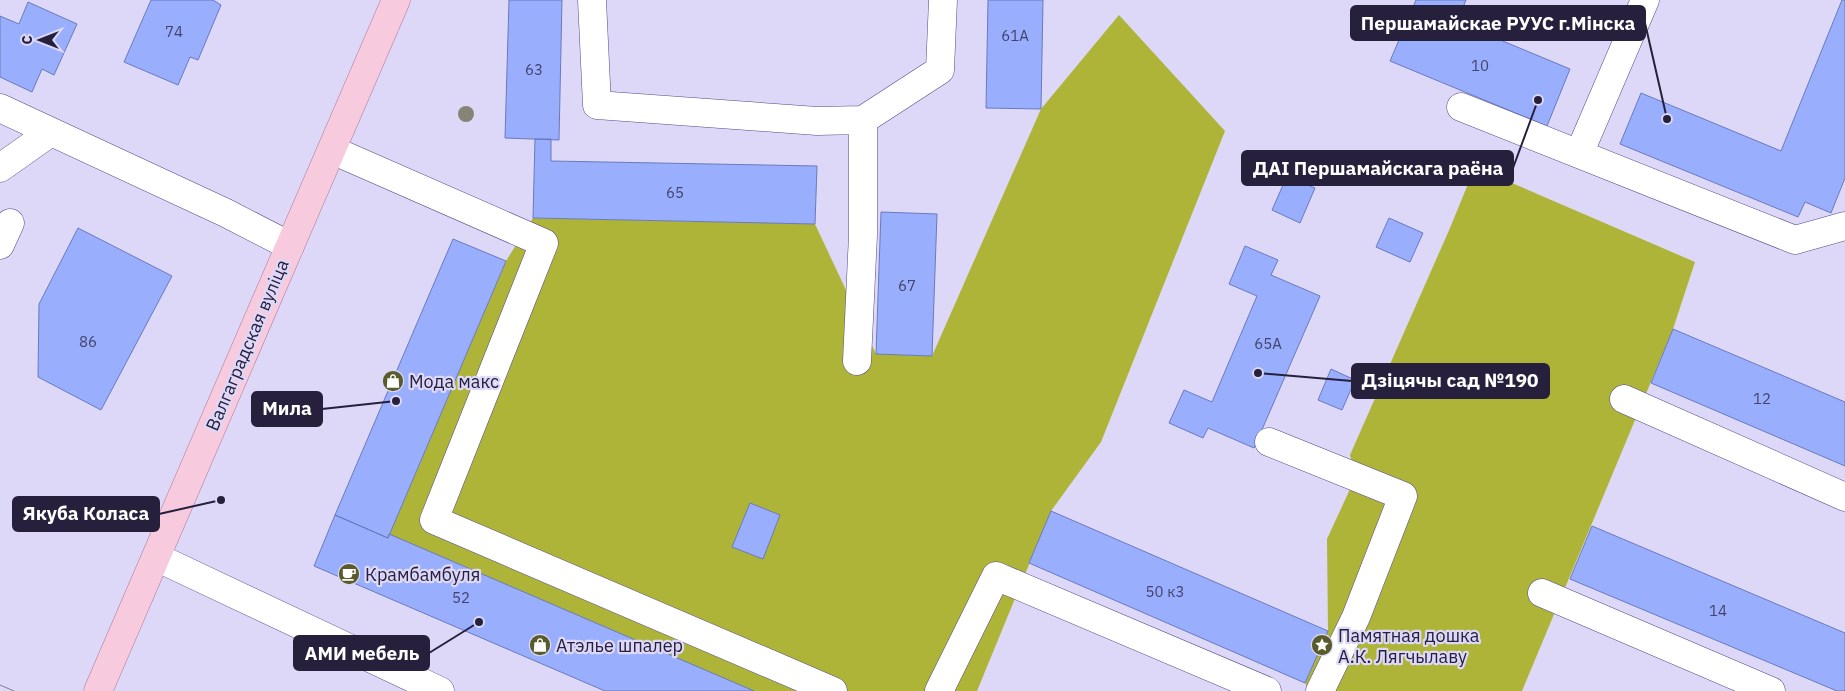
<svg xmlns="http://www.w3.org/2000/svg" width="1845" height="691" viewBox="0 0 1845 691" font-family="'IBM Plex Sans',sans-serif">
<rect width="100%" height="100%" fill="#ddd8f7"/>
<path fill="#aeb437" d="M1119,15l106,116 -124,311 -50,69 -74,180h-225l-364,-153 118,-277 27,-43 282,6 61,130 56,2 109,-247z
M1475,167l220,95 -22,67 -151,362h-213l-4,-8 23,-52 -1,-92 29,-63 -6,-21 100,-227z"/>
<path fill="#99aefd" stroke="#697abd" d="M151,0h62l8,5 -23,55 -8,-3 -12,28 -54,-23z
M509,0h53l-3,140 -54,-2z
M988,0h55l-2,109 -55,-1z
M1416,0h50l-9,22 113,47 -23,57 -157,-65z
M1842,0h3v178l-14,35 -26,-11 -7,15 -178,-73 21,-51 140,58z
M28,2l49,22 -23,51 -12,-6 -10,23 -32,-15v-61l19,8z
M535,139h16v22l266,5 -2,58 -282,-6z
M1287,176l28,12 -15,35 -28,-13z
M881,212l56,2 -5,142 -56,-2z
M1389,218l34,15 -13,29 -34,-15z
M78,228l94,48 -71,134 -63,-33 1,-73z
M453,239l53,22 -118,277 -53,-23z
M1245,246l33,14 -7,15 49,21 -66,152 -46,-20 -5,10 -34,-15 15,-33 28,12 45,-106 -28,-12z
M1673,329l172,73v64l-194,-83z
M1331,369l24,11 -13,30 -24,-10z
M750,503l30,12 -17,44 -31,-12z
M1051,511l277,120 -23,52 -276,-120z
M335,515l53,23 1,-4 365,157h-149l-291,-125z
M1592,526l253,107v58h-8l-267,-112z"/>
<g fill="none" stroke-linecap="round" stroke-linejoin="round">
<g stroke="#564889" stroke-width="29">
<path id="minor" d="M592,0l5,105 220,16 46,-1 77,-50 3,-70
M1461,107l334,133 50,-14
M0,108l226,105 64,33
M332,150l212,93 -110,277 399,171
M1579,154l66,-154
M0,168l51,-36
M0,245l10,-22
M857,361l6,-126v-115
M1624,399l221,98
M1269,442l134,54 -47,121 -36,74
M156,557l284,134
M1542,593l229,98
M939,691l57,-115 271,115"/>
</g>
<g stroke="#ab7897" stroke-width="29">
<path id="major" d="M98,691l298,-691"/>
</g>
<use href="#minor" stroke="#fff" stroke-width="28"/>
<use href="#major" stroke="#f7cade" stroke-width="28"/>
<path stroke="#807b99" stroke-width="1" d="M0,685l14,6"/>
</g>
<circle fill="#858476" cx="466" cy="114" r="8"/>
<defs>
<g id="shop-disc" transform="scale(1.125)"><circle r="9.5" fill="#595c2a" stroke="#ddd8f7"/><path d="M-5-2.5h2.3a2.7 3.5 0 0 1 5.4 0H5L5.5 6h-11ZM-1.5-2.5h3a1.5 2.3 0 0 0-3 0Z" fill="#fff"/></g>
<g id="cafe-disc" transform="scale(1.125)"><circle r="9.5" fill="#595c2a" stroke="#ddd8f7"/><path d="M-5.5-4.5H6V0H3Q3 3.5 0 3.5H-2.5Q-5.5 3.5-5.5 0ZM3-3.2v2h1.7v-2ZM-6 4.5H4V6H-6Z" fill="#fff"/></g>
<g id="sight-disc" transform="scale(1.125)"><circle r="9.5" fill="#595c2a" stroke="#ddd8f7"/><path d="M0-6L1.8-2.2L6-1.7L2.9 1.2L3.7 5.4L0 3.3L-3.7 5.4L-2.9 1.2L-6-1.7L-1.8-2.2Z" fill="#fff"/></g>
</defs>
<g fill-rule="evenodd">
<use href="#shop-disc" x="393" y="381"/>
<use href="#cafe-disc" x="349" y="574"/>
<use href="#shop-disc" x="540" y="645"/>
<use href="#sight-disc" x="1322" y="645"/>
</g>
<g text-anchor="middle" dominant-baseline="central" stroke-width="4.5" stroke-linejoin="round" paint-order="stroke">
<g font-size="15" fill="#43446d">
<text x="174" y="31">74</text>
<text x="1015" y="35">61А</text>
<text x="1480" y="65">10</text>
<text x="534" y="69">63</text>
<text x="675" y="192">65</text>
<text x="907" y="285">67</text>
<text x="88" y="341">86</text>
<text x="1268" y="343">65А</text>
<text x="1762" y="398">12</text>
<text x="1165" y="591">50 к3</text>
<text x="461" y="597">52</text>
<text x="1718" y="610">14</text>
</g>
<g font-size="18" fill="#26203d" stroke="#ddd8f7">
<text transform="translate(247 345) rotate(-67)">Валгаградская вуліца</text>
</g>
<g font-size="18" fill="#26203d" stroke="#ddd8f7" text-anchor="start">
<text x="409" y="381">Мода макс</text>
<text x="365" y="574">Крамбамбуля</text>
<text x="1338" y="635">Памятная дошка<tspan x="1338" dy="21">А.К. Лягчылаву</tspan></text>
<text x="556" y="645">Атэлье шпалер</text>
</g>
</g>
<path fill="none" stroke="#26203d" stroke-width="2" d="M1667 119L1645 23M1538 100L1513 168M1258 373L1352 381M396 401L322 409M221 500L159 514M479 622L429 653"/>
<g fill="#26203d" stroke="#ddd8f7" stroke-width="2">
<circle cx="1667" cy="119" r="5"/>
<circle cx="1538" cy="100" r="5"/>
<circle cx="1258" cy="373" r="5"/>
<circle cx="396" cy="401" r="5"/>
<circle cx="221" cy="500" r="5"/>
<circle cx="479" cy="622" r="5"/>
</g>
<g fill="#26203d" stroke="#26203d" stroke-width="2">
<rect x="1351" y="6" width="294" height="34" rx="5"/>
<rect x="1242" y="151" width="271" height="34" rx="5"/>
<rect x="1352" y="364" width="197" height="34" rx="5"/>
<rect x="252" y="392" width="70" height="34" rx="5"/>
<rect x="13" y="497" width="146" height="34" rx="5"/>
<rect x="294" y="636" width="135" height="34" rx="5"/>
</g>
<g font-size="19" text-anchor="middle" font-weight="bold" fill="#fff">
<text x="1498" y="30">Першамайскае РУУС г.Мінска</text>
<text x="1378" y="175">ДАІ Першамайскага раёна</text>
<text x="1450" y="387">Дзіцячы сад №190</text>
<text x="287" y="415">Мила</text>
<text x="86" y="520">Якуба Коласа</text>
<text x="362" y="660">АМИ мебель</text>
</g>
<g transform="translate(40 40) rotate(270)" stroke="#ddd8f7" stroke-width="4" paint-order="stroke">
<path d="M0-4L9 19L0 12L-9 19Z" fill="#26203d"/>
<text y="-8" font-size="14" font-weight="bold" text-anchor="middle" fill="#26203d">С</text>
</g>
</svg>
